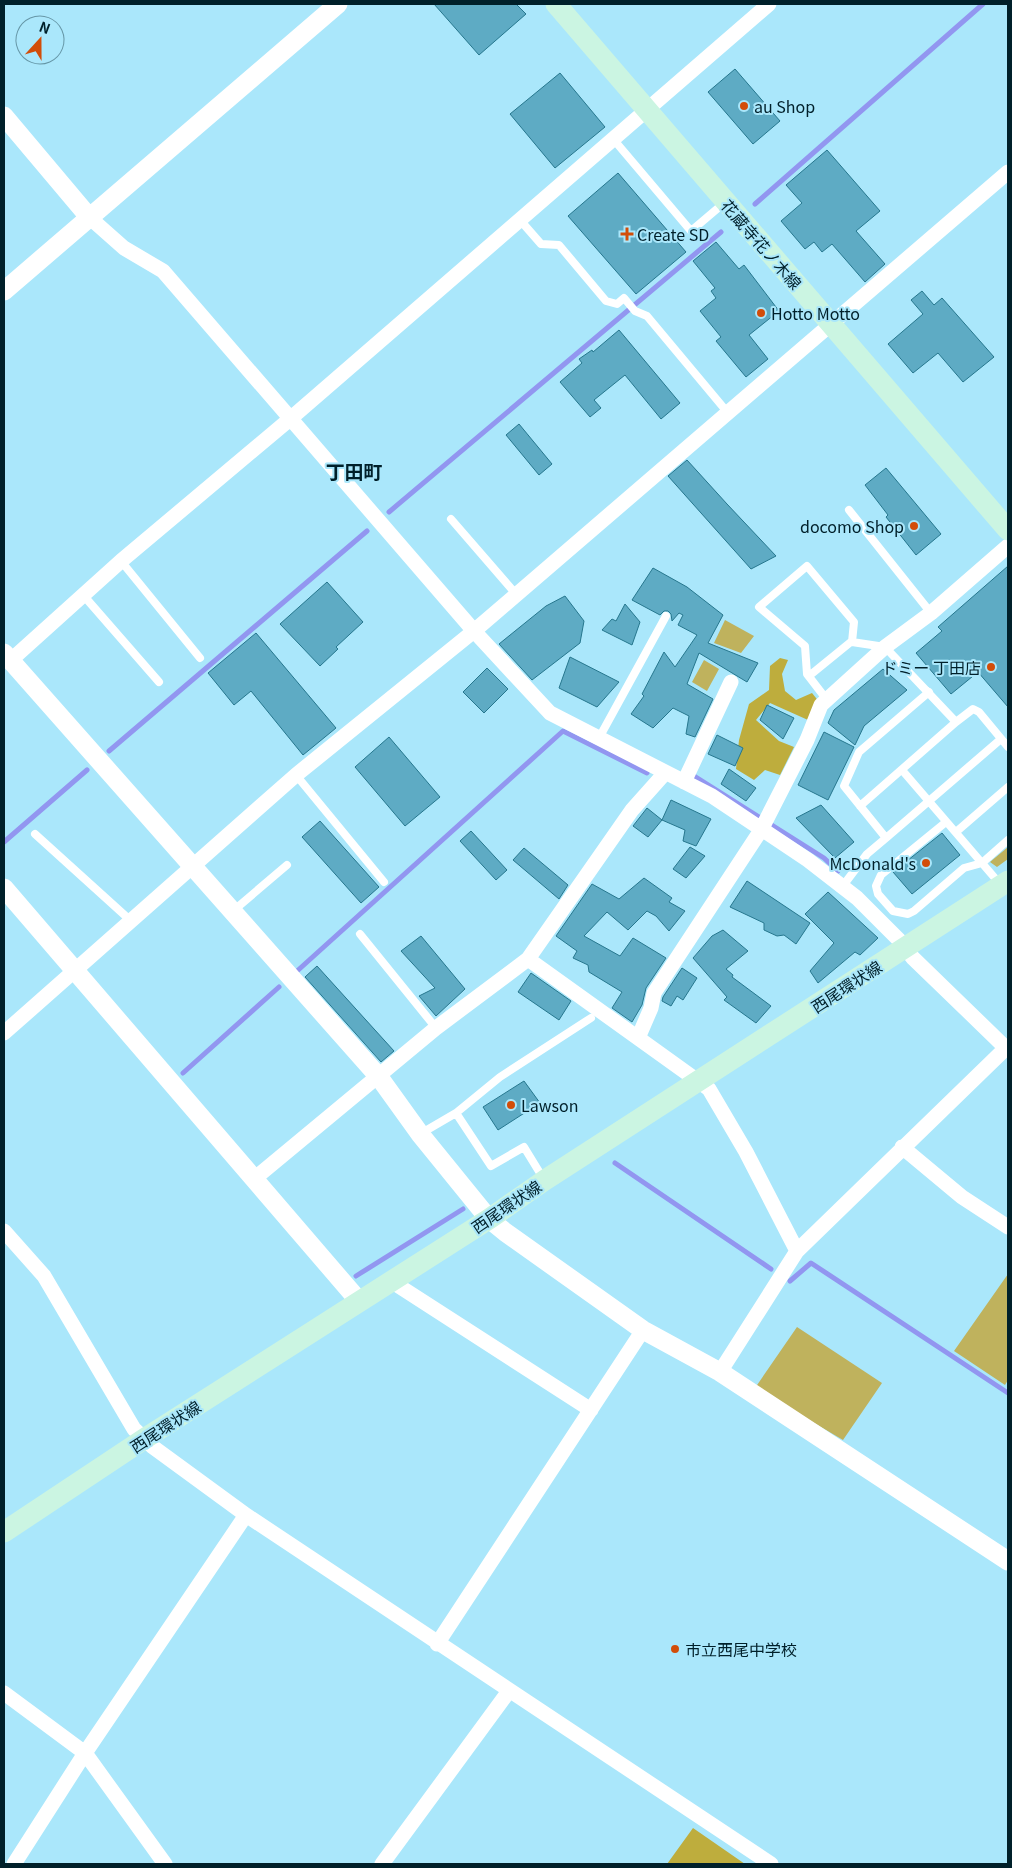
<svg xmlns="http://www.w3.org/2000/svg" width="1012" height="1868" viewBox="0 0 1012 1868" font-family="Georgia,'Noto Sans JP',serif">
<rect width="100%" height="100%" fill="#aae7fb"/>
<path fill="#bfb25d" d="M725,620l29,16 -13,17 -27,-10z
M704,660l15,9 -12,22 -15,-9z
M1008,847v12l-11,8 -7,-5z
M1008,1274v106l-3,5 -51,-34z
M797,1327l85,56 -39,57 -88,-52z"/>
<path fill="#bead3d" d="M780,658l8,2 -6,14 3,17 11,9 16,-7 8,10 -12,17 -38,-17 -14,17 23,21 15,6 -14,28 -15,-5 -11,10 -18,-11 3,-29 10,-36 20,-14 1,-24z
M693,1828l52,36h-78z"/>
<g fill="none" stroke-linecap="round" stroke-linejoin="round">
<path stroke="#9296f0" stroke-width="5" d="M755,204l228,-200
M389,512l332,-280
M109,751l258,-220
M691,774l133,84 14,13
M4,842l83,-72
M296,972l267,-241 84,42
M183,1073l96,-86
M615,1163l156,106
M356,1276l107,-67
M790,1281l21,-18 197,130"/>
</g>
<path fill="#5eabc4" stroke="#26778e" d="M434,4h82l10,10 -47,41z
M735,69l45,52 -27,23 -45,-52z
M560,73l45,54 -50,41 -45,-54z
M827,150l53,61 -24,20 29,33 -20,18 -33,-38 -10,8 -8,-10 -9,7 -24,-28 21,-18 -16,-18z
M618,173l68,79 -50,42 -68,-78z
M716,242l23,27 5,-4 35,46 -30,24 19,24 -22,18 -30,-36 5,-4 -21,-26 16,-13 -5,-7 4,-3 -22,-27z
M922,291l12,14 8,-7 52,59 -31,25 -25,-29 -25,20 -25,-29 35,-30 -12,-14z
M619,330l61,73 -19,16 -36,-44 -31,25 7,8 -11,9 -30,-35 22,-19 -3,-4 13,-9 1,2z
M519,424l33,40 -13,11 -33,-40z
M687,460l40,44 49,52 -25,13 -83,-93z
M886,468l55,66 -25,21 -30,-38 2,-2 -23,-30z
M1008,566v141l-30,-35 -27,22 -35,-41 26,-22 -4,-4z
M653,568l34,19 36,28 -15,28 50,20 -11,19 -48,-29 -12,31 26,15 -18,38 -9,-3 3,-18 -16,-8 -20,20 -22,-14 13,-18 -2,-2 22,-42 11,15 22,-32 -19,-10 5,-10 -4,-2 -7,8 -1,-7 -3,-3h-4l-4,4 -28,-15z
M327,582l36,40 -27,25 2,2 -18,17 -40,-42z
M565,596l19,25 -4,22 -48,37 -33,-36 47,-38z
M625,604l15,18 -8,23 -30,-15 10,-11 4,2z
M256,633l80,95 -33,27 -52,-64 -17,14 -26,-32z
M570,657l49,25 -22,25 -38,-19z
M487,668l21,21 -24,24 -21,-21z
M883,669l24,21 -43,36 -9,19 -27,-22 6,-13z
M767,705l27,13 -11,21 -23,-19z
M824,732l30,15 -26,53 -30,-15z
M717,735l26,13 -8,18 -27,-12z
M389,737l51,60 -35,29 -50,-59z
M729,769l27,19 -10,13 -25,-17z
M671,800l40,19 -15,27 -13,-5 2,-11 -23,-10z
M821,805l33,37 -19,16 -39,-40z
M647,808l15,12 -14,17 -15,-11z
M320,821l59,66 -18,16 -59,-66z
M471,831l36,39 -11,10 -36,-39z
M942,833l18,22 -48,39 -19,-22z
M690,847l15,9 -19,22 -13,-9z
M524,848l44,37 -9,14 -46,-39z
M644,878l28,20 -3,4 16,9 -16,20 -13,-15 -9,-5 -19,19 -21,-18 -23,24 36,20 13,-18 33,20 -20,30 -4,17 -10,17 -20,-14 10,-16 -33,-20 -1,-7 -15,-7 4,-7 -21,-15 36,-52 27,15z
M747,881l63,42 -14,21 -12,-9 -7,1 -13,-6v-7l-34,-16z
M828,892l50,46 -18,17 -5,-3 -37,31 -8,-12 24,-28 -29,-29z
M723,930l25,21 -22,18 7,6 -1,2 39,29 -15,17 -32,-23 3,-3 -34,-39 19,-22z
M421,936l44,53 -29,27 -17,-20 16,-8 -34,-37z
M317,966l77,85 -13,11 -76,-85z
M682,968l15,10 -14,22 -6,-4 -6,10 -9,-5 1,-4z
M531,973l40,28 -12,19 -41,-28z
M524,1081l16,22 -42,27 -15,-23z"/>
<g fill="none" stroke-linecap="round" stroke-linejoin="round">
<path stroke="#fff" stroke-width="8" d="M614,140l77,91 33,-28
M520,220l21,24 18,1 47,56 11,3 7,-6 11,13 12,5 81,97
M849,510l82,103
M451,519l65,75
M121,561l79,97
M84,596l75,86
M809,676l43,-35
M827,700l-20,-26 -2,-28 -46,-39 48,-41 47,56 -2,20 33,5 71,75 17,-13 6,3 29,35
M599,738l67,-122
M902,770l98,114
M296,775l88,107
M860,806l96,-84
M946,822l-65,53 -5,11 2,8 15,17 15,3 6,-3 50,-43 18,-5 26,-23
M956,832l52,-45
M35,834l95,86
M886,838l115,-99
M842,887l25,-33 19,-16 -42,-52 15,-34 70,-60
M233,911l54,-46
M360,934l76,94
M456,1113l44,-36 91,-59
M420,1134l36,-21 35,53 33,-19 19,31"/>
<path stroke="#fff" stroke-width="15" d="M89,217l35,31 39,23 311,360 76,82 162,83 96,64 49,38 41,41 15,19 95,92
M10,661l111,-100 169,-142 479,-415
M684,782l47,-100
M528,959l181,130 37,63 51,99
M4,1033l292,-258 178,-144 534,-459
M638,1038l13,-30 3,-15 107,-163 46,-90 14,-35 64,-58 46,-34 77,-67
M902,1147l60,50 46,30
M254,1179l182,-151 92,-69 104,-149 33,-37
M4,1231l40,45 90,153 19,18 93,68 525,349
M391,1281l200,129
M720,1372l77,-121 209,-203
M437,1644l206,-314
M4,1693l81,60 80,111
M14,1864l71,-111 161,-238
M382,1864l127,-173"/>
<path stroke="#fff" stroke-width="19" d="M4,116l85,101
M4,291l334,-287
M4,653l375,424 41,57 69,85 16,13 138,98 77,42 288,189
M4,888l355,413"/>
<path stroke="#cbf5e2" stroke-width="21" d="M556,4l452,526
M4,1532l140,-93 345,-220 56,-39 463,-299"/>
</g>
<g fill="#d24d09" stroke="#aae7fb" stroke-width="2">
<circle cx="744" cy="106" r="5"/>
<path d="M624.5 226.5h5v5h5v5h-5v5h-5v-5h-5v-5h5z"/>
<circle cx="761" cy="313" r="5"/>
<circle cx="914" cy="526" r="5"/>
<circle cx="991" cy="667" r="5"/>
<circle cx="926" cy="863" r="5"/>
<circle cx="511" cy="1105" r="5"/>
<circle cx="675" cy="1649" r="5"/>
</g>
<g text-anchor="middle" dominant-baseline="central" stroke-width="4" stroke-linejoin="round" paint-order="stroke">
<g font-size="16" fill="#00202a" stroke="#aae7fb" text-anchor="start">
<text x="754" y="106">au Shop</text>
<text x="637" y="234">Create SD</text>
<text x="771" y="313">Hotto Motto</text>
<text x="904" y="526" text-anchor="end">docomo Shop</text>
<text x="981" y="667" text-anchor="end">ドミー 丁田店</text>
<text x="916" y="863" text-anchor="end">McDonald's</text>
<text x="521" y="1105">Lawson</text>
<text x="685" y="1649">市立西尾中学校</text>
</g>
<g font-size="16" fill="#00202a" stroke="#aae7fb">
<text transform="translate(762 244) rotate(49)">花蔵寺花ノ木線</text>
<text transform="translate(846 986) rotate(-33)">西尾環状線</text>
<text transform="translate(506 1206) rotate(-34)">西尾環状線</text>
<text transform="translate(165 1426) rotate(-33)">西尾環状線</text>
</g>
<g font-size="19" font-weight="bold" fill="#00202a" stroke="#aae7fb">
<text x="354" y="470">丁田町</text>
</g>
</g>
<rect width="1012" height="1868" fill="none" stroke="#00202a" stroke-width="10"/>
<g transform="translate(40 40) rotate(21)"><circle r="24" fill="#aae7fb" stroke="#6697a7"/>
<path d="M0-4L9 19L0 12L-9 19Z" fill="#d24d09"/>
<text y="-8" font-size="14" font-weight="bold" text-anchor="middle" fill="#00202a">N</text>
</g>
</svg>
